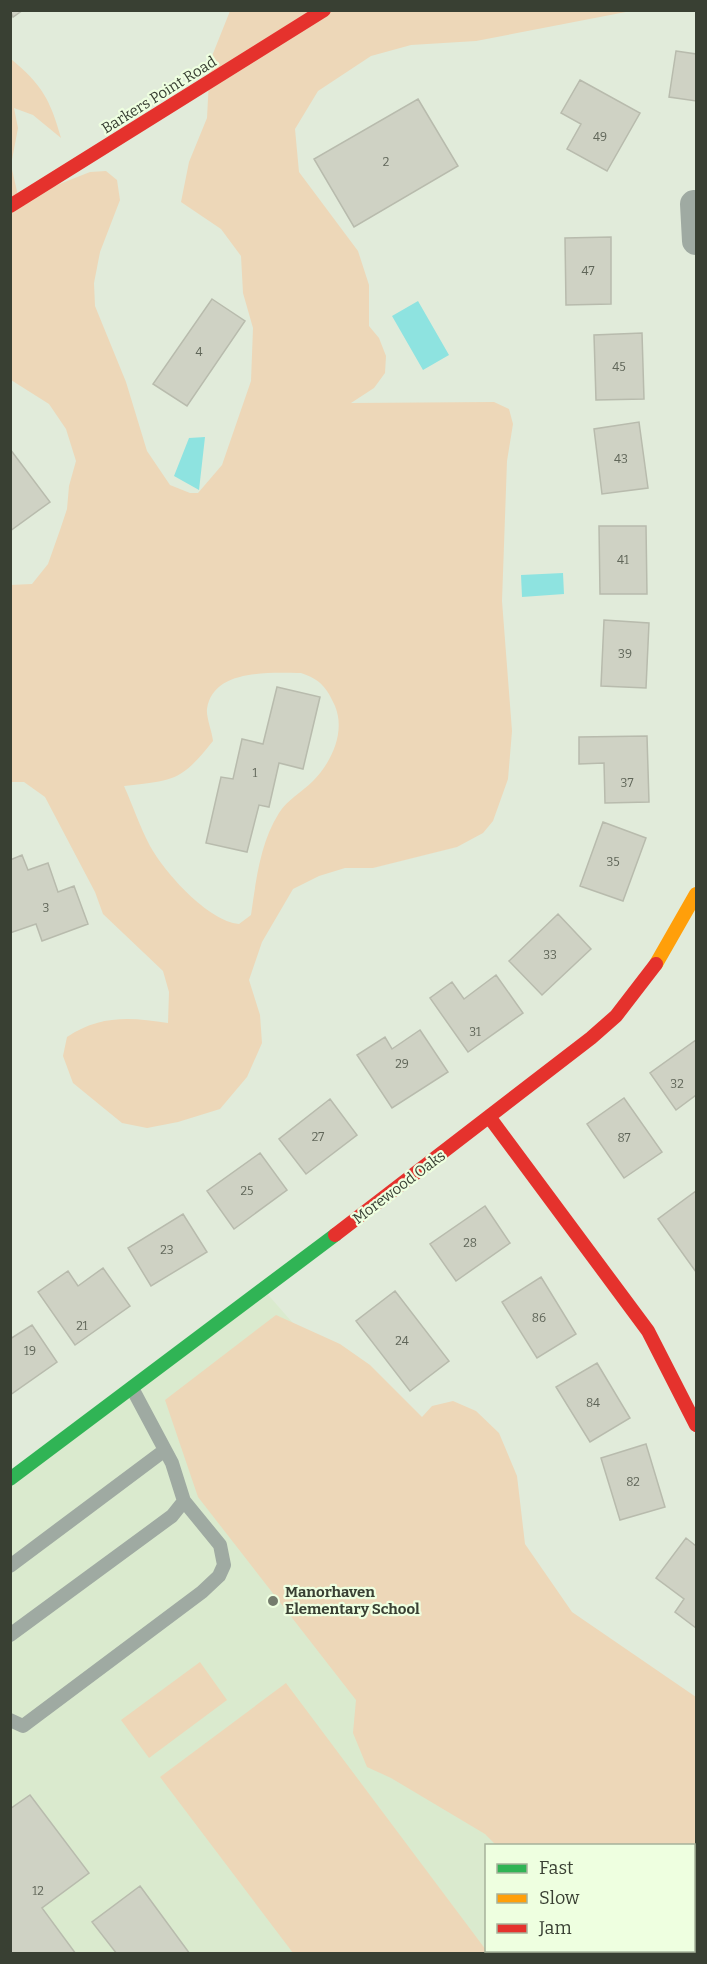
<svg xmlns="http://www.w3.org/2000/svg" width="707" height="1964" viewBox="0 0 707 1964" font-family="Bitter,serif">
<rect width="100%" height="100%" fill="#e1ebda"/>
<path fill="#daeace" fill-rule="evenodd" d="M263,1289l380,433 53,47v184l-685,1v-475zM486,1846h208v104h-208z"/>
<path fill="#edd7b8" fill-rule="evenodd" d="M230,11h401l-155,30 -65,4 -40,11 -53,35 -23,38 4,43 59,79 11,34v41l10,12 7,18 -1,17 -11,15 -23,15 143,-1 15,7 4,15 -6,37 -5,140 10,130 -4,48 -15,42 -10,12 -26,14 -84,21h-28l-26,8 -26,13 -31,53 -13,38 11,35 2,28 -15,34 -27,32 -42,13 -31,6 -25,-5 -49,-40 -10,-27 4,-19c33,-22 63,-20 101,-14l1,-31 -6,-21 -60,-57 -8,-22 -50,-95 -21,-15h-13l-1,-197 22,-1 16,-20 12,-34 7,-21 2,-23 7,-25 -10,-32 -17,-25 -38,-24v-321c31,26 39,40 50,79l-28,-23 -19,-7 4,20 -7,37 8,35 71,-28 16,-1 11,9 3,20 -20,52 -6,31 1,23 31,76 21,69 23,34 20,8h8l24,-28 29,-84 2,-53 -10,-35 -2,-37 -20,-27 -40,-27 8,-40 18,-44 3,-57zM301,673c19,6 26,15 34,33 11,26 -4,57 -22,75 -12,12 -25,18 -34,32 -19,30 -23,68 -28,102l-12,9c-31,-3 -74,-51 -89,-78 -10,-19 -17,-40 -26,-60 51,-6 56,-4 89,-45 -1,-10 -7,-24 -6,-32 6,-41 64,-36 94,-36z
M276,1315l64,29 30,21 52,52 10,-11 21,-5 23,10 23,22 18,43 8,68 47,68 124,85v256h-176l1,-3h173v-104l-198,-1 -11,-11 -94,-56 -24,-11 -14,-34 3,-33 -158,-203 -33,-97z
M200,1662l27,38 -78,58 -28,-38z
M286,1683l200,267 3,3h-196l-133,-176z"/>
<path fill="#8ee3e0" d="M418,301l31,54 -26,15 -31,-54z
M205,437l-6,53 -25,-14 15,-38z
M563,573l1,21 -42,3 -1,-22z"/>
<path fill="#cfd2c4" stroke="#b8bbad" stroke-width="1.5" d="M10,10h13l-10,7z
M676,51l20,3v47l-27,-4z
M580,80l60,33 -33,58 -40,-22 14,-25 -20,-11z
M418,99l40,67 -104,61 -40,-68z
M611,237v67l-45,1 -1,-67z
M212,299l33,22 -58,85 -34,-22z
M642,333l2,66 -48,1 -2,-65z
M639,422l9,66 -46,6 -8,-65z
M10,449l40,53 -40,29z
M599,526h47l1,68h-47z
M604,620l45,3 -3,65 -45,-2z
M277,687l43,10 -17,72 -24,-6 -10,44 -10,-2 -12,47 -41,-9 15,-66 12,2 9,-40 21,5z
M647,736l2,66 -44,1 -1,-40 -25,1v-27z
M603,822l43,16 -23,63 -43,-15z
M22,855l6,15 20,-7 10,29 16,-6 14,38 -46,17 -6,-17 -26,9v-73z
M558,914l33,35 -49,46 -33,-34z
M496,975l27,38 -55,39 -38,-54 22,-16 12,17z
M420,1030l28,42 -56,36 -35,-53 28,-18 7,12z
M696,1040v55l-20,15 -26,-37z
M624,1098l38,54 -38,26 -37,-54z
M330,1099l27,36 -51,39 -27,-35z
M260,1153l27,37 -53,39 -27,-38z
M696,1191v81l-38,-53z
M485,1206l25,37 -54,38 -26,-37z
M183,1214l24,38 -56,34 -23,-38z
M103,1268l27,38 -55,39 -37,-53 30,-21 10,15z
M541,1277l35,57 -39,24 -35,-56z
M395,1291l54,70 -39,30 -54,-70z
M32,1325l25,37 -47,33v-56z
M597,1363l33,55 -40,24 -34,-55z
M646,1444l19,63 -45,13 -19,-62z
M686,1538l10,8v82l-21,-16 9,-13 -28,-21z
M30,1795l59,78 -47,35 34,46h-66v-145z
M140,1886l50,68h-73l-25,-32z"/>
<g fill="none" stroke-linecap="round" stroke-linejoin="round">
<path stroke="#9faaa2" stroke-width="14" d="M10,1566l155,-116
M10,1635l162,-119 12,-15
M10,1720l13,6 179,-134 17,-16 5,-11 -4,-20 -36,-44 -12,-38 -40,-75"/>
<path stroke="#9faaa2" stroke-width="28" d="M694,204l2,37"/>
<path stroke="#30b455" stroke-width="14" d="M10,1479l325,-244"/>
<path stroke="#ff9f0a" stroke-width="14" d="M656,964l40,-70"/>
<path stroke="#e5322d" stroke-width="14" d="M10,206l314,-196
M490,1118l158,213 48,94
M335,1235l256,-197 25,-22 40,-52"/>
</g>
<circle fill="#747c6d" stroke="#eeffe0" stroke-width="2" cx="273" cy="1601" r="6"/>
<g text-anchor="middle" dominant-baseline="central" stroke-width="4.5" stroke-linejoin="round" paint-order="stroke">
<g font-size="12" fill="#606659">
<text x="600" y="137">49</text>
<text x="386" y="162">2</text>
<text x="588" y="271">47</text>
<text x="199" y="352">4</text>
<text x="619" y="367">45</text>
<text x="621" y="459">43</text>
<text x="623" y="560">41</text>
<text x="625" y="654">39</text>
<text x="255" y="773">1</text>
<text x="627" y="783">37</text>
<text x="613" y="862">35</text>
<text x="46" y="908">3</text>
<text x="550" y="955">33</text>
<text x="475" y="1032">31</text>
<text x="402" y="1064">29</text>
<text x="677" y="1084">32</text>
<text x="318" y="1137">27</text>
<text x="624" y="1138">87</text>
<text x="247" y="1191">25</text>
<text x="470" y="1243">28</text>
<text x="167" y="1250">23</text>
<text x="539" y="1318">86</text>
<text x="82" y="1326">21</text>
<text x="402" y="1341">24</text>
<text x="30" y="1351">19</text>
<text x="593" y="1403">84</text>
<text x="633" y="1482">82</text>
<text x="38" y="1891">12</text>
</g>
<g font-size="15" fill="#394033" stroke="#eeffe0">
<text transform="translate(159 95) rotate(-32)">Barkers Point Road</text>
<text transform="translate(399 1187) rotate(-37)">Morewood Oaks</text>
</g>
<g font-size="15" font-weight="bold" fill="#394033" stroke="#eeffe0" text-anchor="start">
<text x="285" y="1592">Manorhaven<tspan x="285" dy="17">Elementary School</tspan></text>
</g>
</g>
<rect width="707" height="1964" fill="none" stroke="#394033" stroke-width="24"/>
<rect x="485" y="1844" width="210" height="108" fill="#eeffe0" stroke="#a6b39b" stroke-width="1.5"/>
<rect x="497" y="1864" width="30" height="9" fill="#30b455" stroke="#a6b39b" stroke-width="1.5"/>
<text x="539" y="1874" font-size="18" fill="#394033">Fast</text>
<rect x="497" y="1894" width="30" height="9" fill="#ff9f0a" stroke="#a6b39b" stroke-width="1.5"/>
<text x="539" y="1904" font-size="18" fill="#394033">Slow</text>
<rect x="497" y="1924" width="30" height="9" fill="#e5322d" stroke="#a6b39b" stroke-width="1.5"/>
<text x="539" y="1934" font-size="18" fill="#394033">Jam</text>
</svg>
